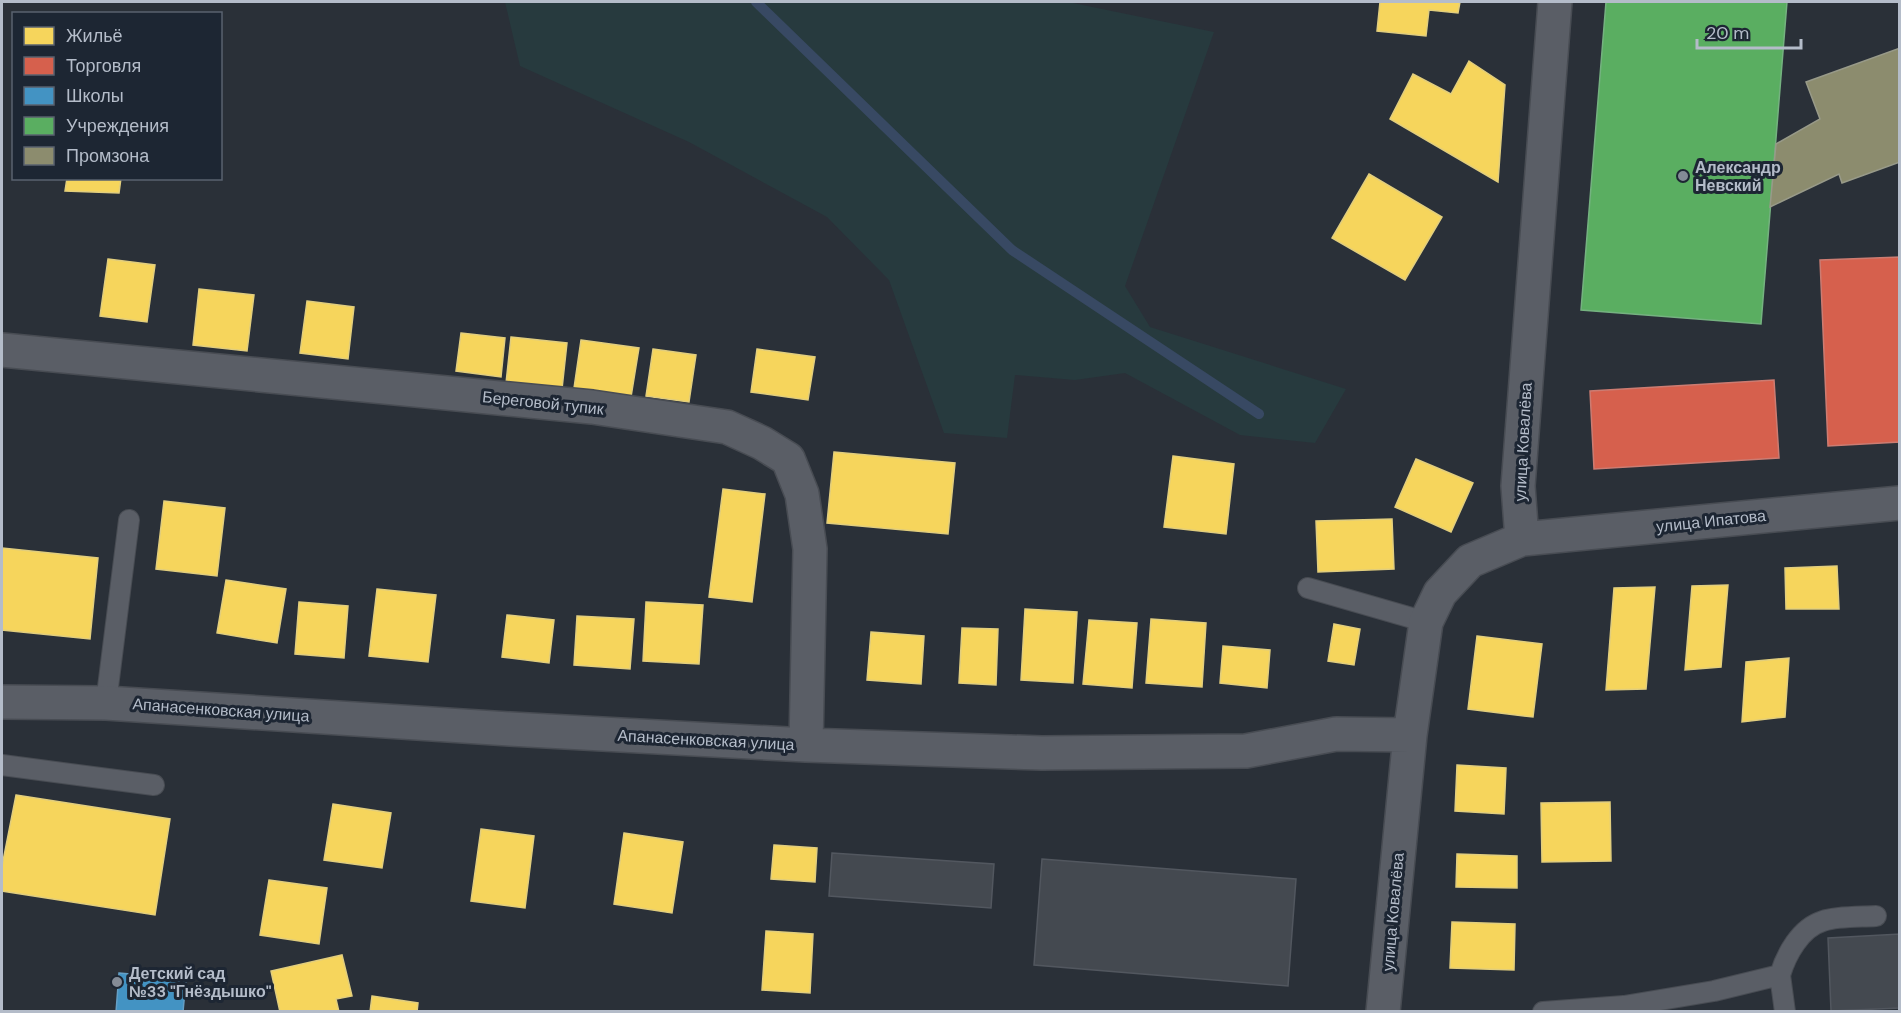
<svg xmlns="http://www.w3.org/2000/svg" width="1901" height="1013" viewBox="0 0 1901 1013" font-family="'DM Sans',sans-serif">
<rect width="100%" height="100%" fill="#2a3038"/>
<path fill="#273a3e" d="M505,2h563l146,30 -89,254 25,41 196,62 -31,54 -75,-8 -115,-62 -50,7 -60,-5 -8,63 -63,-5 -55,-153 -62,-63 -138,-75 -169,-76z"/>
<path fill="#f6d55c" stroke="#e2ce7d" stroke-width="1.5" d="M1380,2h80l-2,11 -29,-3 -3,26 -49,-5z
M1469,61l36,24 -7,97 -108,-63 23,-45 38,20z
M1369,174l73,43 -37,63 -73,-42z
M67,178h54l-2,15 -54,-2z
M108,259l47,6 -8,57 -47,-6z
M199,289l55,6 -7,56 -54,-6z
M307,301l47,6 -6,52 -48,-6z
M461,333l44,5 -4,39 -45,-6z
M511,337l56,6 -5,46 -56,-6z
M581,340l58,8 -8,49 -57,-9z
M653,349l43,6 -7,47 -43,-6z
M757,349l58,8 -7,43 -57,-8z
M834,452l121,11 -7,71 -121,-11z
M1173,456l61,8 -8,70 -62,-7z
M1416,459l57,24 -22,49 -56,-25z
M723,489l42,5 -13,108 -43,-5z
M164,501l61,7 -8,68 -61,-7z
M1392,519l2,50 -76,3 -2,-51z
M2,548l96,10 -8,81 -88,-9z
M1837,566l2,43h-53l-1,-41z
M226,580l60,9 -9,54 -60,-10z
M1728,585l-7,82 -36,3 7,-84z
M1655,587l-9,102 -40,1 8,-102z
M377,589l59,6 -8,67 -59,-6z
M299,602l49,4 -4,52 -49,-4z
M646,602l57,3 -4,59 -56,-3z
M1025,609l52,3 -4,71 -52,-3z
M507,615l47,5 -5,43 -47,-6z
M577,616l57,3 -4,50 -56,-4z
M1151,619l55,4 -4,64 -56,-4z
M1089,620l48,3 -5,65 -49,-4z
M1334,624l26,5 -6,36 -26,-4z
M962,628l36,1 -2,56 -37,-2z
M871,632l53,4 -3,48 -54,-4z
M1477,636l65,8 -9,73 -65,-8z
M1223,646l47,4 -3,38 -47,-5z
M1789,658l-4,59 -43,5 4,-60z
M1457,765l49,3 -2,46 -49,-3z
M16,795l154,24 -15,96 -153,-24v-25z
M1610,802l1,59 -69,1 -1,-59z
M333,804l58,9 -9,55 -58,-8z
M481,829l53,7 -9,72 -54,-7z
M624,833l59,9 -11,71 -58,-9z
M774,845l43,3 -2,34 -44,-3z
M1457,854l60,2v32l-61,-1z
M269,880l58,8 -8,56 -59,-9z
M1452,922l63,2 -1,46 -64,-2z
M766,931l47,3 -3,59 -48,-3z
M342,955l10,41 -16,3 3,13h-59l-9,-41z
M372,996l46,7 -1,9h-47z"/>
<path fill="#d6604d" stroke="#cc7c72" stroke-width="1.5" d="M1900,257v185l-72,4 -8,-186z
M1774,380l5,78 -185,11 -4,-78z"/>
<path fill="#4393c3" stroke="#659fc5" stroke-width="1.5" d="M119,973l67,6 -3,33h-67z"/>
<path fill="#5aae61" stroke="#75b280" stroke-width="1.5" d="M1606,2h181l-26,322 -180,-14z"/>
<path fill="#8c8c6e" stroke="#989a89" stroke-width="1.5" d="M1900,48v114l-58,21 -3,-9 -69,33 6,-63 44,-25 -14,-37z"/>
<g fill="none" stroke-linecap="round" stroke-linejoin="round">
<path stroke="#384963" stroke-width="10" d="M756,2l256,248 247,164"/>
</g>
<path fill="#444950" stroke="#52575f" stroke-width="1.5" d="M832,853l162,11 -3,44 -162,-12z
M1042,859l254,20 -8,107 -254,-21z
M1900,934v74l-69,3 -3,-73z"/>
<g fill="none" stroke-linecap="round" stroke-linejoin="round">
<g stroke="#484c53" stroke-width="22">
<path id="service" d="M1308,588l118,34
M106,703l23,-183
M2,765l152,20
M1780,975c6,-20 20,-47 43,-54 14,-5 37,-4 53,-5
M1543,1012l81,-6 90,-15 66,-16 5,37"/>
</g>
<g stroke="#484c53" stroke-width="36">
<path id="minor" d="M2,350l590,57 135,20 35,16 26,16 14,35 8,55 -4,196
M1522,539l378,-36
M2,702l104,1 404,26 296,16 236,8 204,-2 90,-17 74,1
M1383,1012l27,-277 16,-113 14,-29 30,-32 52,-22 -4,-53 37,-484"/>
</g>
<use href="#service" stroke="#5a5e66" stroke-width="20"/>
<use href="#minor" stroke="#5a5e66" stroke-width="33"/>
</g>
<g fill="#848b96" stroke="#1d2633" stroke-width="2">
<circle cx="1683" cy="176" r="6"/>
<circle cx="117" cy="982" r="6"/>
</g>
<g text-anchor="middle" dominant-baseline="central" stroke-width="6" stroke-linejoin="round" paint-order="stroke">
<g font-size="16" font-weight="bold" fill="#b4bcc9" stroke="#1d2633" text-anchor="start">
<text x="1695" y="167">Александр<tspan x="1695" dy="18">Невский</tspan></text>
<text x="129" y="973">Детский сад<tspan x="129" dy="18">№33 "Гнёздышко"</tspan></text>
</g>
<g font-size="16" fill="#b4bcc9" stroke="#1d2633">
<text transform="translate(543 403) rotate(6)">Береговой тупик</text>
<text transform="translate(1523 442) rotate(-87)">улица Ковалёва</text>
<text transform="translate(1711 521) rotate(-6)">улица Ипатова</text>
<text transform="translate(221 710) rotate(4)">Апанасенковская улица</text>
<text transform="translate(706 740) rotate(3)">Апанасенковская улица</text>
<text transform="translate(1393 912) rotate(-85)">улица Ковалёва</text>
</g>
</g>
<rect width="1901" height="1013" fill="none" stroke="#b4bcc9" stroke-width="6"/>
<rect x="12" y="12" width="210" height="168" fill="#1d2633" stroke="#59626f" stroke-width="1.5"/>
<rect x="24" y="27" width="30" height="18" fill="#f6d55c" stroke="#59626f" stroke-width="1.5"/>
<text x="66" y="42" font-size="18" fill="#b4bcc9">Жильё</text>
<rect x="24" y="57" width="30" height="18" fill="#d6604d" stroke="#59626f" stroke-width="1.5"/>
<text x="66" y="72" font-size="18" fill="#b4bcc9">Торговля</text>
<rect x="24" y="87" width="30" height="18" fill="#4393c3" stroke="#59626f" stroke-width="1.5"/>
<text x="66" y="102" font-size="18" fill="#b4bcc9">Школы</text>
<rect x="24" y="117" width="30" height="18" fill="#5aae61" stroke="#59626f" stroke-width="1.5"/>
<text x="66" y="132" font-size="18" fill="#b4bcc9">Учреждения</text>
<rect x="24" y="147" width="30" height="18" fill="#8c8c6e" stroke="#59626f" stroke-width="1.5"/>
<text x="66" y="162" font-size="18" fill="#b4bcc9">Промзона</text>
<path d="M1697 39v9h104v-9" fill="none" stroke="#b4bcc9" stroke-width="3"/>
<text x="1706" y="39" font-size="18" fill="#b4bcc9" stroke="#1d2633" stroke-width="4.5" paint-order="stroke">20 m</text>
</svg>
